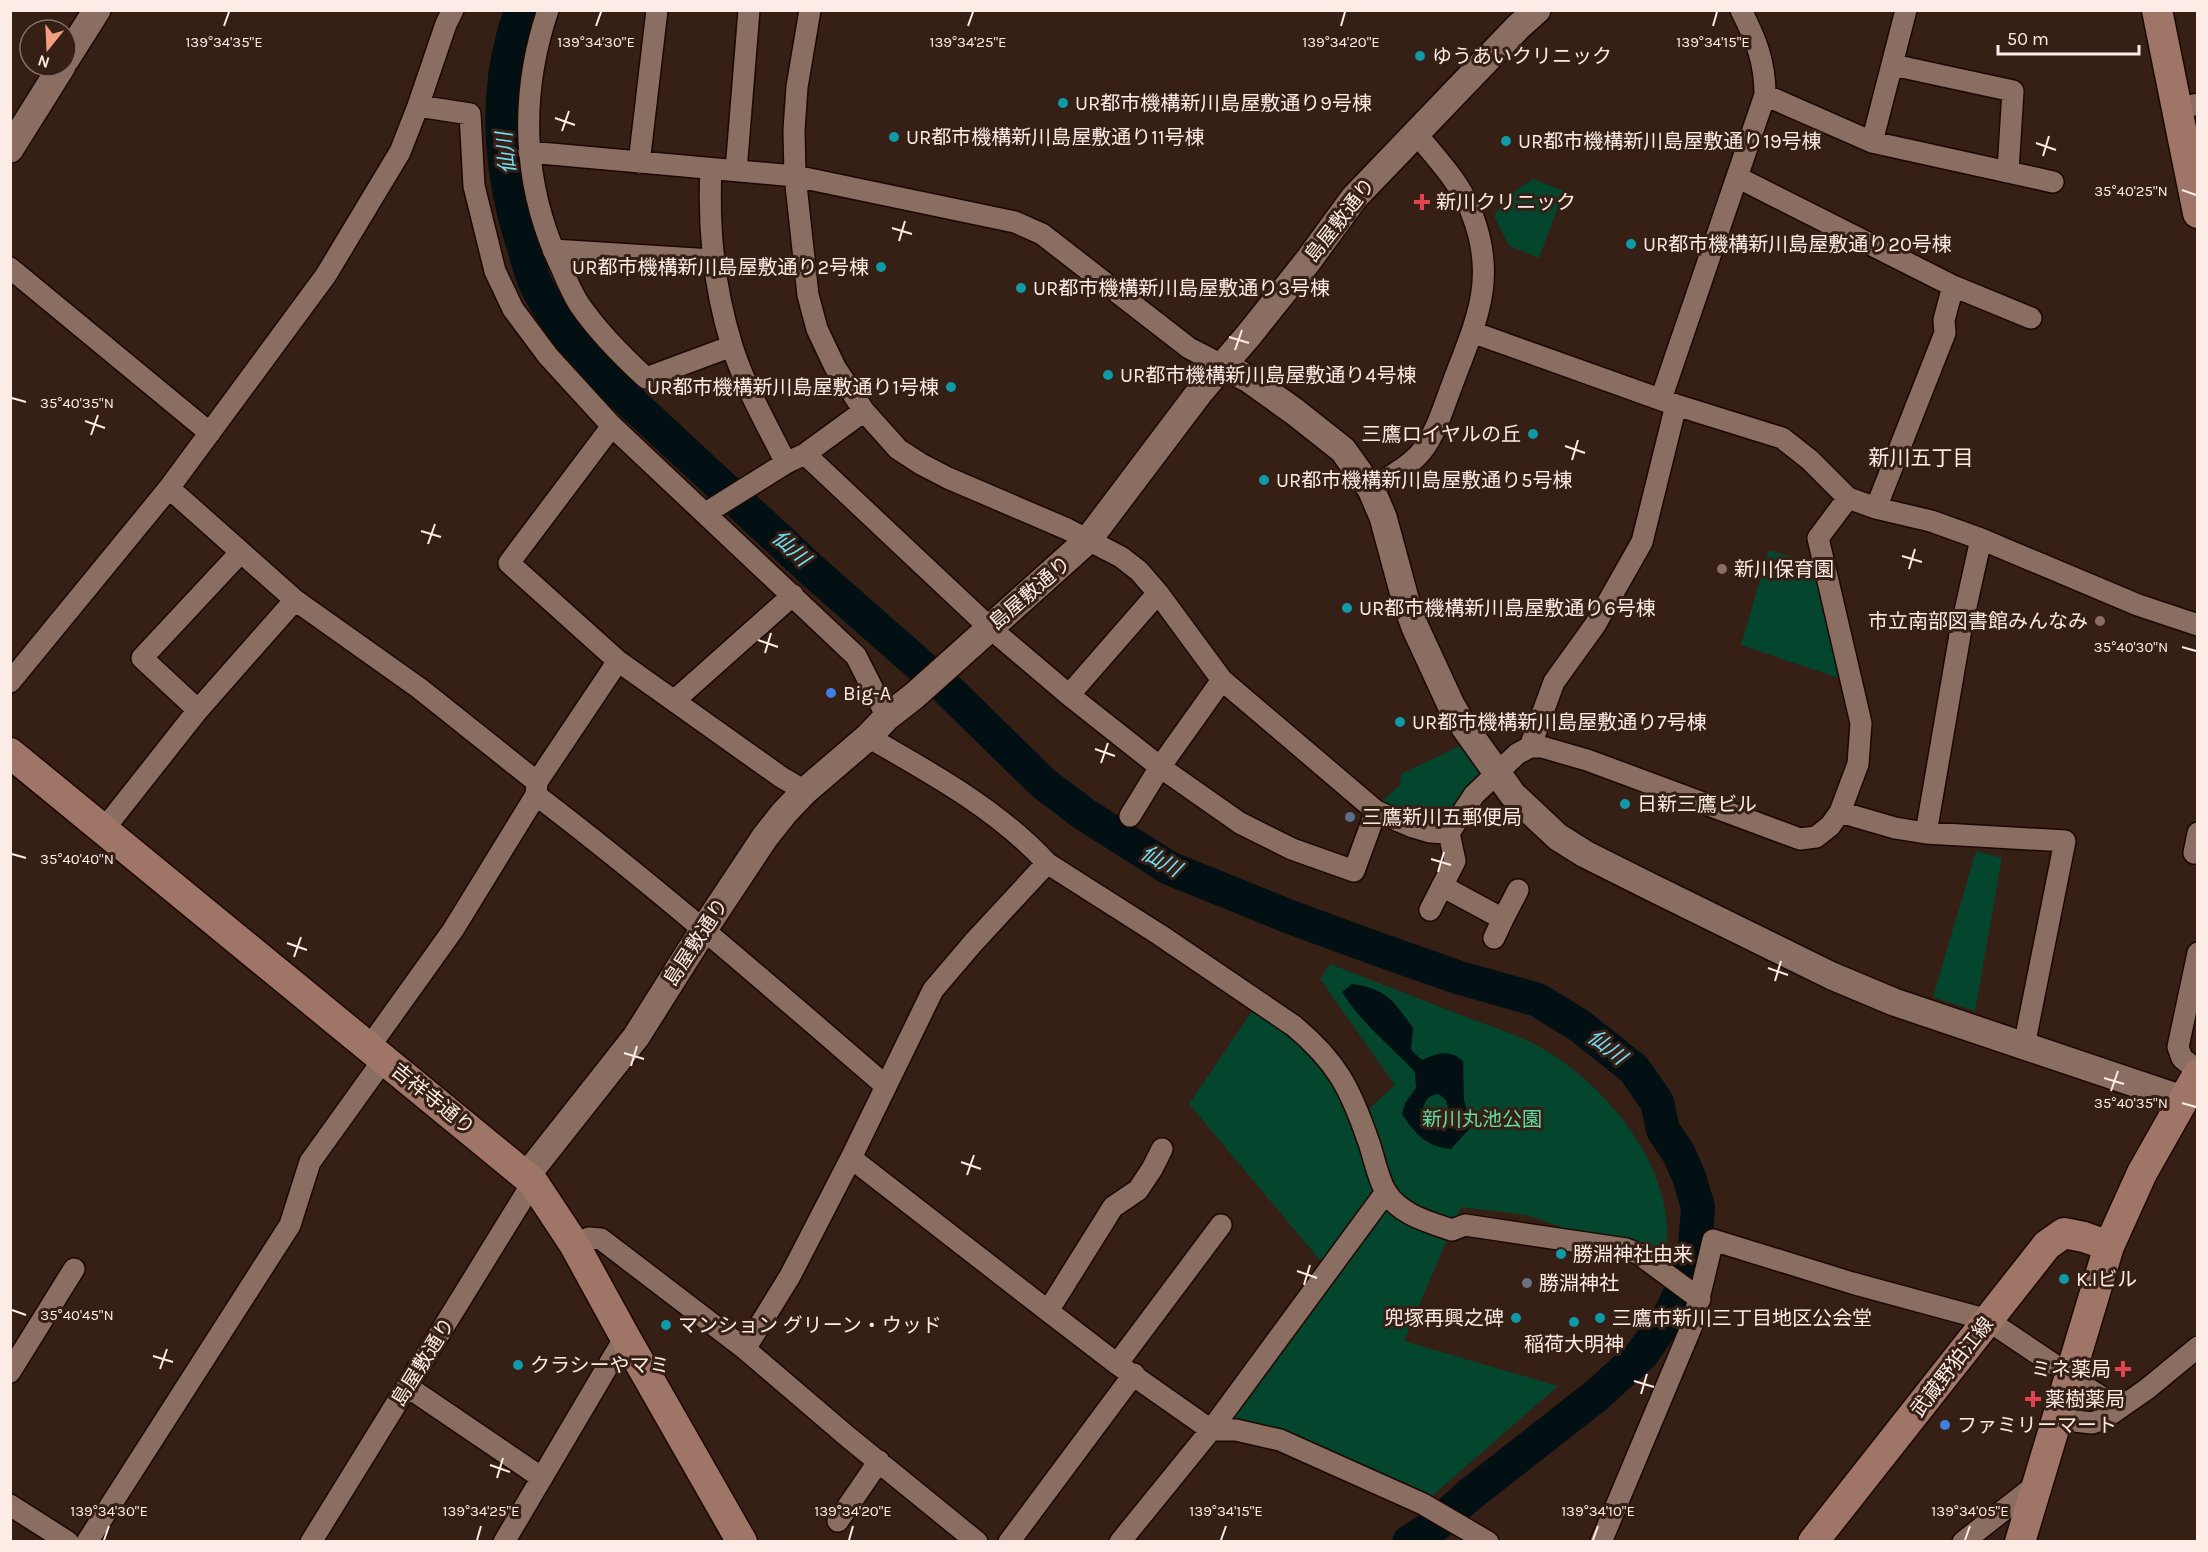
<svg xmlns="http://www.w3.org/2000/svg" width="2208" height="1552" viewBox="0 0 2208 1552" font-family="Karla,'Noto Sans JP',sans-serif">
<rect width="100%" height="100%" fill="#361f15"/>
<path fill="#04452d" d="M1533,179l31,12 -25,67 -30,-12 -15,-30c11,-17 23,-27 39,-37z
M1769,550l45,14 28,115 -101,-34z
M1468,742l21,31 -45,56 -66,-24 22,-20 1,-11z
M1976,851l26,7 -27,153 -42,-14z
M1330,964c45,18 91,35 136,53 24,9 50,17 72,29 59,32 120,102 128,170 2,16 1,31 -2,46l-138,-47 -65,-8 -57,134 154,45 -135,118 -114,-52 -98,-22 118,-159 -140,-167 69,-102 36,24 66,91 35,-32 -75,-106z"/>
<path fill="#031013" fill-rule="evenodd" d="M1352,984c35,5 41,16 61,44l-2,22 11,10c16,-7 27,-11 41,1l1,39 7,27 -20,22c-24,-2 -36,-15 -49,-35l3,-11 11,-15 -1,-16c-24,-26 -54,-49 -73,-80zM1439,1094l7,6 3,11 -6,9 -9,1 -11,-11c2,-11 5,-14 16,-16z"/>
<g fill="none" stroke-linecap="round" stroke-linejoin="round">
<path stroke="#031013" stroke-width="34" d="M521,10c-2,9 -6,18 -8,27 -19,69 -11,144 11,211 4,13 7,27 13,39 21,41 53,76 85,107l193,179 132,116 96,94 41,31 85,54 121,49 82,30 85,30 81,23 42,26 54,43 23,33 6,28 16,24 10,23 9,30 -4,54 -22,50 -30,43 -45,41 -129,101 -31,28 -28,18"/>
<g stroke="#1c0802" stroke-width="24">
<path id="minor" d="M548,10c-29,86 -26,175 13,257 5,12 11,26 18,37 19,28 42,51 67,74l86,-32
M810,10l-13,77 -3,43 1,46 13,119 9,34 18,38 29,44 34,38 23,15 27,14 119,51 54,28 18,14 19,22 64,87 154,131 37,16 17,5 19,1 25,-38 43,-41 13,-7h12l45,13 213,79 16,-2 14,-11 10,-14 18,-48 3,-41 -43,-185 30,-40
M1893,65l120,26 -5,80
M1765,95l107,47 181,40
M418,106l28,-82 7,-14
M2176,109l22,-5
M1872,142l34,-132
M529,152l266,24 220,46 27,12 147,114 33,17
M639,163l18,-153
M711,169c-3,60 3,119 21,177 13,41 35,79 54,117
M736,171l13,-161
M1737,177l216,109 78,32
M553,250l159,10
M10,268l200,165
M1472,332l204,73 106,33 28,22 38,38 28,10 55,13 50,18 157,66 60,20
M1661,399l104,-304c0,-34 -9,-55 -24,-85
M612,426l-103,137 109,98
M805,454l185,174 79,67 91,72 80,56 52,26 62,22 22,-60
M169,488l126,112 124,88 118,94
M1371,489c17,-12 38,-22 51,-38 14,-18 22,-45 30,-66 23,-62 46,-104 20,-171 -11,-31 -37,-57 -57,-82
M1876,508l69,-175 -1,-13 9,-34
M706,513l80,-50 19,-9 59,-43
M10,682l159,-194 157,-213 74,-123 18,-46 52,8 4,72 21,85 18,38 35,47 64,70 244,230 31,61
M1069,695l89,-102
M675,700l118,-105
M198,710l-56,-52 98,-105
M868,737c63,36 129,72 179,126l113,72 134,91c43,36 56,62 74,114 6,16 9,37 18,52 14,23 43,30 66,38l13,-5 161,24 13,5 61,45
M1530,747l24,-65 41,-57 47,-83 34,-137
M536,795c121,92 235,192 350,291
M1840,812l55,16 31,5 139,8 -41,205
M1130,816l30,-49 62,-87
M104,829l94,-119 97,-110
M1926,833l35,-204 20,-90
M2198,833l-4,20h4
M1442,886l61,33 15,-29
M1430,910l25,-49 -6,-28
M1494,938l9,-19
M2198,953l-20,94 4,11 16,13
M370,1046l83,-116 83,-135 1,-13 81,-121 163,116 24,14
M851,1158l197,153 69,53 94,66h25l44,10 143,64 65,38
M574,1244l15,-6 12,1 144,110 103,88 129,105
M1048,1311l65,-104 25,-17 14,-21 10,-20
M745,1349l45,-73 61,-118 82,-168 40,-47 74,-80
M1117,1364l104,-139
M10,1372l64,-103
M2069,1377l39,24 12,4 7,-4
M408,1387l134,91
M2057,1419l35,4 12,-4 43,-30 51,-42
M10,1505l58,37
M838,1521l41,-60
M87,1542l203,-317 20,-63 74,-103
M311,1542l222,-360
M504,1542l121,-205
M1009,1542l125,-168
M1120,1542l91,-112 175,-238
M1601,1542l92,-219 20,-83 139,43 125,34 12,4 64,43
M1963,1542l74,-58"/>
</g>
<g stroke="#1c0802" stroke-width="30">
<path id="tertiary" d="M66,59l31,-49
M10,149l52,-83
M1222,365l27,14 46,33 48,38 28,39 12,28 23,85 9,25 36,78 12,20 50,70 45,42 27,17 68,34 179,88 62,26 288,97
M527,1175l109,-138 68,-108 61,-92 19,-24 21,-22 63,-54 19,-20 27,-21 174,-156 111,-147 49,-57 60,-75 46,-63 164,-171 19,-17"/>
</g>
<g stroke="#1c0802" stroke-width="33">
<path id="secondary" d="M2157,10l41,203
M10,753l523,429 41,62 51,93 117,205
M1813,1542l234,-297 17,-12 20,4 25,9
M2020,1542l89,-296 33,-73 56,-99"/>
</g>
<use href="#minor" stroke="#8a6e62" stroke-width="21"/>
<use href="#tertiary" stroke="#8a6e62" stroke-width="27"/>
<use href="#secondary" stroke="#9f7567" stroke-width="30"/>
</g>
<path fill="none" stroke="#fcece5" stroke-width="2" d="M224,26l5,-14M596,26l5,-14M968,26l5,-14M1341,26l4,-14M1713,26l4,-14M555,118l20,7M562,131l7,-20M2036,143l20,7M2043,156l6,-20M2182,190l14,5M892,228l20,6M899,241l6,-20M1229,337l20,6M1235,350l7,-20M12,398l14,4M85,421l20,7M91,435l7,-20M1565,446l20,7M1572,460l6,-20M421,531l20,6M428,544l7,-20M1902,556l20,6M1909,569l6,-20M758,640l20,7M2182,647l14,4M765,653l6,-20M1095,749l20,7M1101,763l7,-20M12,854l14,4M1431,859l20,6M1438,872l6,-20M287,943l20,7M294,957l7,-20M1768,968l20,7M1775,981l6,-20M624,1053l20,6M631,1066l6,-20M2104,1078l20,6M2111,1091l7,-20M2182,1103l14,4M961,1162l20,7M967,1175l7,-20M1297,1271l20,7M1304,1285l6,-20M12,1310l14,5M153,1356l20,6M160,1369l7,-20M1634,1381l20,6M1641,1394l6,-20M490,1465l20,7M497,1478l6,-20M104,1540l5,-14M477,1540l4,-14M849,1540l4,-14M1221,1540l5,-14M1593,1540l5,-14M1965,1540l5,-14"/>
<g fill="#0f9aa8" stroke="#361f15" stroke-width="2">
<circle cx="1420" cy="56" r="6"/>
<circle cx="1063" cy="103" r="6"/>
<circle cx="894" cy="137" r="6"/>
<circle cx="1506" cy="141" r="6"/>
<circle cx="1631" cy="244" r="6"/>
<circle cx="881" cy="267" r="6"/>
<circle cx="1021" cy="288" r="6"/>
<circle cx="1108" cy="375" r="6"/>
<circle cx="951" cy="387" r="6"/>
<circle cx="1533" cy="434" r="6"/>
<circle cx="1264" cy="480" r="6"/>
<circle cx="1347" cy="608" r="6"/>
<circle cx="1400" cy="722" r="6"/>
<circle cx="1625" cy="804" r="6"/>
<circle cx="1561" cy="1254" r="6"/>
<circle cx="2064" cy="1279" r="6"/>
<circle cx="1516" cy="1318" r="6"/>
<circle cx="1600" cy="1318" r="6"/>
<circle cx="1574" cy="1322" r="6"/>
<circle cx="666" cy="1325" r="6"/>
<circle cx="518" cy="1365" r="6"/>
</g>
<g fill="#e0444e" stroke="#361f15" stroke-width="2">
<path d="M1419 193h6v6h6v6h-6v6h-6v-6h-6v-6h6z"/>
<path d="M2120 1360h6v6h6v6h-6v6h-6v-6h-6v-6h6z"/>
<path d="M2030 1390h6v6h6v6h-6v6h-6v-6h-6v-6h6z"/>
</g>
<g fill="#8d6e63" stroke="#361f15" stroke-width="2">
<circle cx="1722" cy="569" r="6"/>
<circle cx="2100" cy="621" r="6"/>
</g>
<g fill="#3f7fe0" stroke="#361f15" stroke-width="2">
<circle cx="831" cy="693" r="6"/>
<circle cx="1945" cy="1425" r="6"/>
</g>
<circle fill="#5c6f8a" stroke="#361f15" stroke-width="2" cx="1350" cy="817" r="6"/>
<circle fill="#6b7280" stroke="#361f15" stroke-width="2" cx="1527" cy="1283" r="6"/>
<g text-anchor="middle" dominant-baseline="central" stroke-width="6" stroke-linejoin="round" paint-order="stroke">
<g font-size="20" fill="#fcece5" stroke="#361f15" text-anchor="start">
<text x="1432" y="56">ゆうあいクリニック</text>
<text x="1075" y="103">UR都市機構新川島屋敷通り9号棟</text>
<text x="906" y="137">UR都市機構新川島屋敷通り11号棟</text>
<text x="1518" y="141">UR都市機構新川島屋敷通り19号棟</text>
<text x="1436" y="202">新川クリニック</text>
<text x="1643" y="244">UR都市機構新川島屋敷通り20号棟</text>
<text x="869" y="267" text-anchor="end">UR都市機構新川島屋敷通り2号棟</text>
<text x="1033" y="288">UR都市機構新川島屋敷通り3号棟</text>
<text x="1120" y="375">UR都市機構新川島屋敷通り4号棟</text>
<text x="939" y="387" text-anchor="end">UR都市機構新川島屋敷通り1号棟</text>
<text x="1521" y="434" text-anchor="end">三鷹ロイヤルの丘</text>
<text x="1276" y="480">UR都市機構新川島屋敷通り5号棟</text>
<text x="1734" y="569">新川保育園</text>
<text x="1359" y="608">UR都市機構新川島屋敷通り6号棟</text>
<text x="2088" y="621" text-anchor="end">市立南部図書館みんなみ</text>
<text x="843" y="693">Big-A</text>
<text x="1412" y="722">UR都市機構新川島屋敷通り7号棟</text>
<text x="1637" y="804">日新三鷹ビル</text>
<text x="1362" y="817">三鷹新川五郵便局</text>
<text x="1573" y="1254">勝淵神社由来</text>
<text x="2076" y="1279">K.Iビル</text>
<text x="1539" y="1283">勝淵神社</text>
<text x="1504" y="1318" text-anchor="end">兜塚再興之碑</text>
<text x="1612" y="1318">三鷹市新川三丁目地区公会堂</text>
<text x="678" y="1325">マンション グリーン・ウッド</text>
<text x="1574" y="1344" text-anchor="middle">稲荷大明神</text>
<text x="530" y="1365">クラシーやマミ</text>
<text x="2111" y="1369" text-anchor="end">ミネ薬局</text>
<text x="2045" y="1399">薬樹薬局</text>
<text x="1957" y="1425">ファミリーマート</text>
</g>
<g font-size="20" fill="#fcece5" stroke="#361f15">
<text transform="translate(1340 220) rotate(-52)">島屋敷通り</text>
<text transform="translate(1030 593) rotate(-41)">島屋敷通り</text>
<text transform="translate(696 942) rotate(-57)">島屋敷通り</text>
<text transform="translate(433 1099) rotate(39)">吉祥寺通り</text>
<text transform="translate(423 1362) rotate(-58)">島屋敷通り</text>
<text transform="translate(1952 1367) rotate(-52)">武蔵野狛江線</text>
</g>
<g font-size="20" fill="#60dba5" stroke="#361f15">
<text x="1482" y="1119">新川丸池公園</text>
</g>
<g font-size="21" font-style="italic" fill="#70e2fa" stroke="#361f15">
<text transform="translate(506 153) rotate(-96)">仙川</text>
<text transform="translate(791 548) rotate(42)">仙川</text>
<text transform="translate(1161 861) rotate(29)">仙川</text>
<text transform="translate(1607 1047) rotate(38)">仙川</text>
</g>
<g font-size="21" fill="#fcece5" stroke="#361f15">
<text x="1921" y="458">新川五丁目</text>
</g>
</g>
<g font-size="15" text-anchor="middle" fill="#fcece5" stroke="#361f15" stroke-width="6" stroke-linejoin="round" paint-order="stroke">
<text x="224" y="47">139°34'35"E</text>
<text x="596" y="47">139°34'30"E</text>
<text x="968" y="47">139°34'25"E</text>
<text x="1341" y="47">139°34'20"E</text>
<text x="1713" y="47">139°34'15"E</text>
<text x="2131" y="196">35°40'25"N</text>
<text x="77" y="408">35°40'35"N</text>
<text x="2131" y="652">35°40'30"N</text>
<text x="77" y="864">35°40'40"N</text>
<text x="2131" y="1108">35°40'35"N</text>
<text x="77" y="1320">35°40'45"N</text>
<text x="109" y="1516">139°34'30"E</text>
<text x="481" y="1516">139°34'25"E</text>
<text x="853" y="1516">139°34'20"E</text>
<text x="1226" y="1516">139°34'15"E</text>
<text x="1598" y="1516">139°34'10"E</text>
<text x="1970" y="1516">139°34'05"E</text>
</g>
<rect width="2208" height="1552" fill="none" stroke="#fcece5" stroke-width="24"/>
<g transform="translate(48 48) rotate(198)"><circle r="28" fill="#361f15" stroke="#857168" stroke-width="1.5"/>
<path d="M0-4.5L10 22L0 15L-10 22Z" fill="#f39f84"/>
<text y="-9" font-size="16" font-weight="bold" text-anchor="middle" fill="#fcece5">N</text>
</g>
<path d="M1998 45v9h141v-9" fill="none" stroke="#fcece5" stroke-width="3"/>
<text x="2007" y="45" font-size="18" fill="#fcece5" stroke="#361f15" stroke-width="4.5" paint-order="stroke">50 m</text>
</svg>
